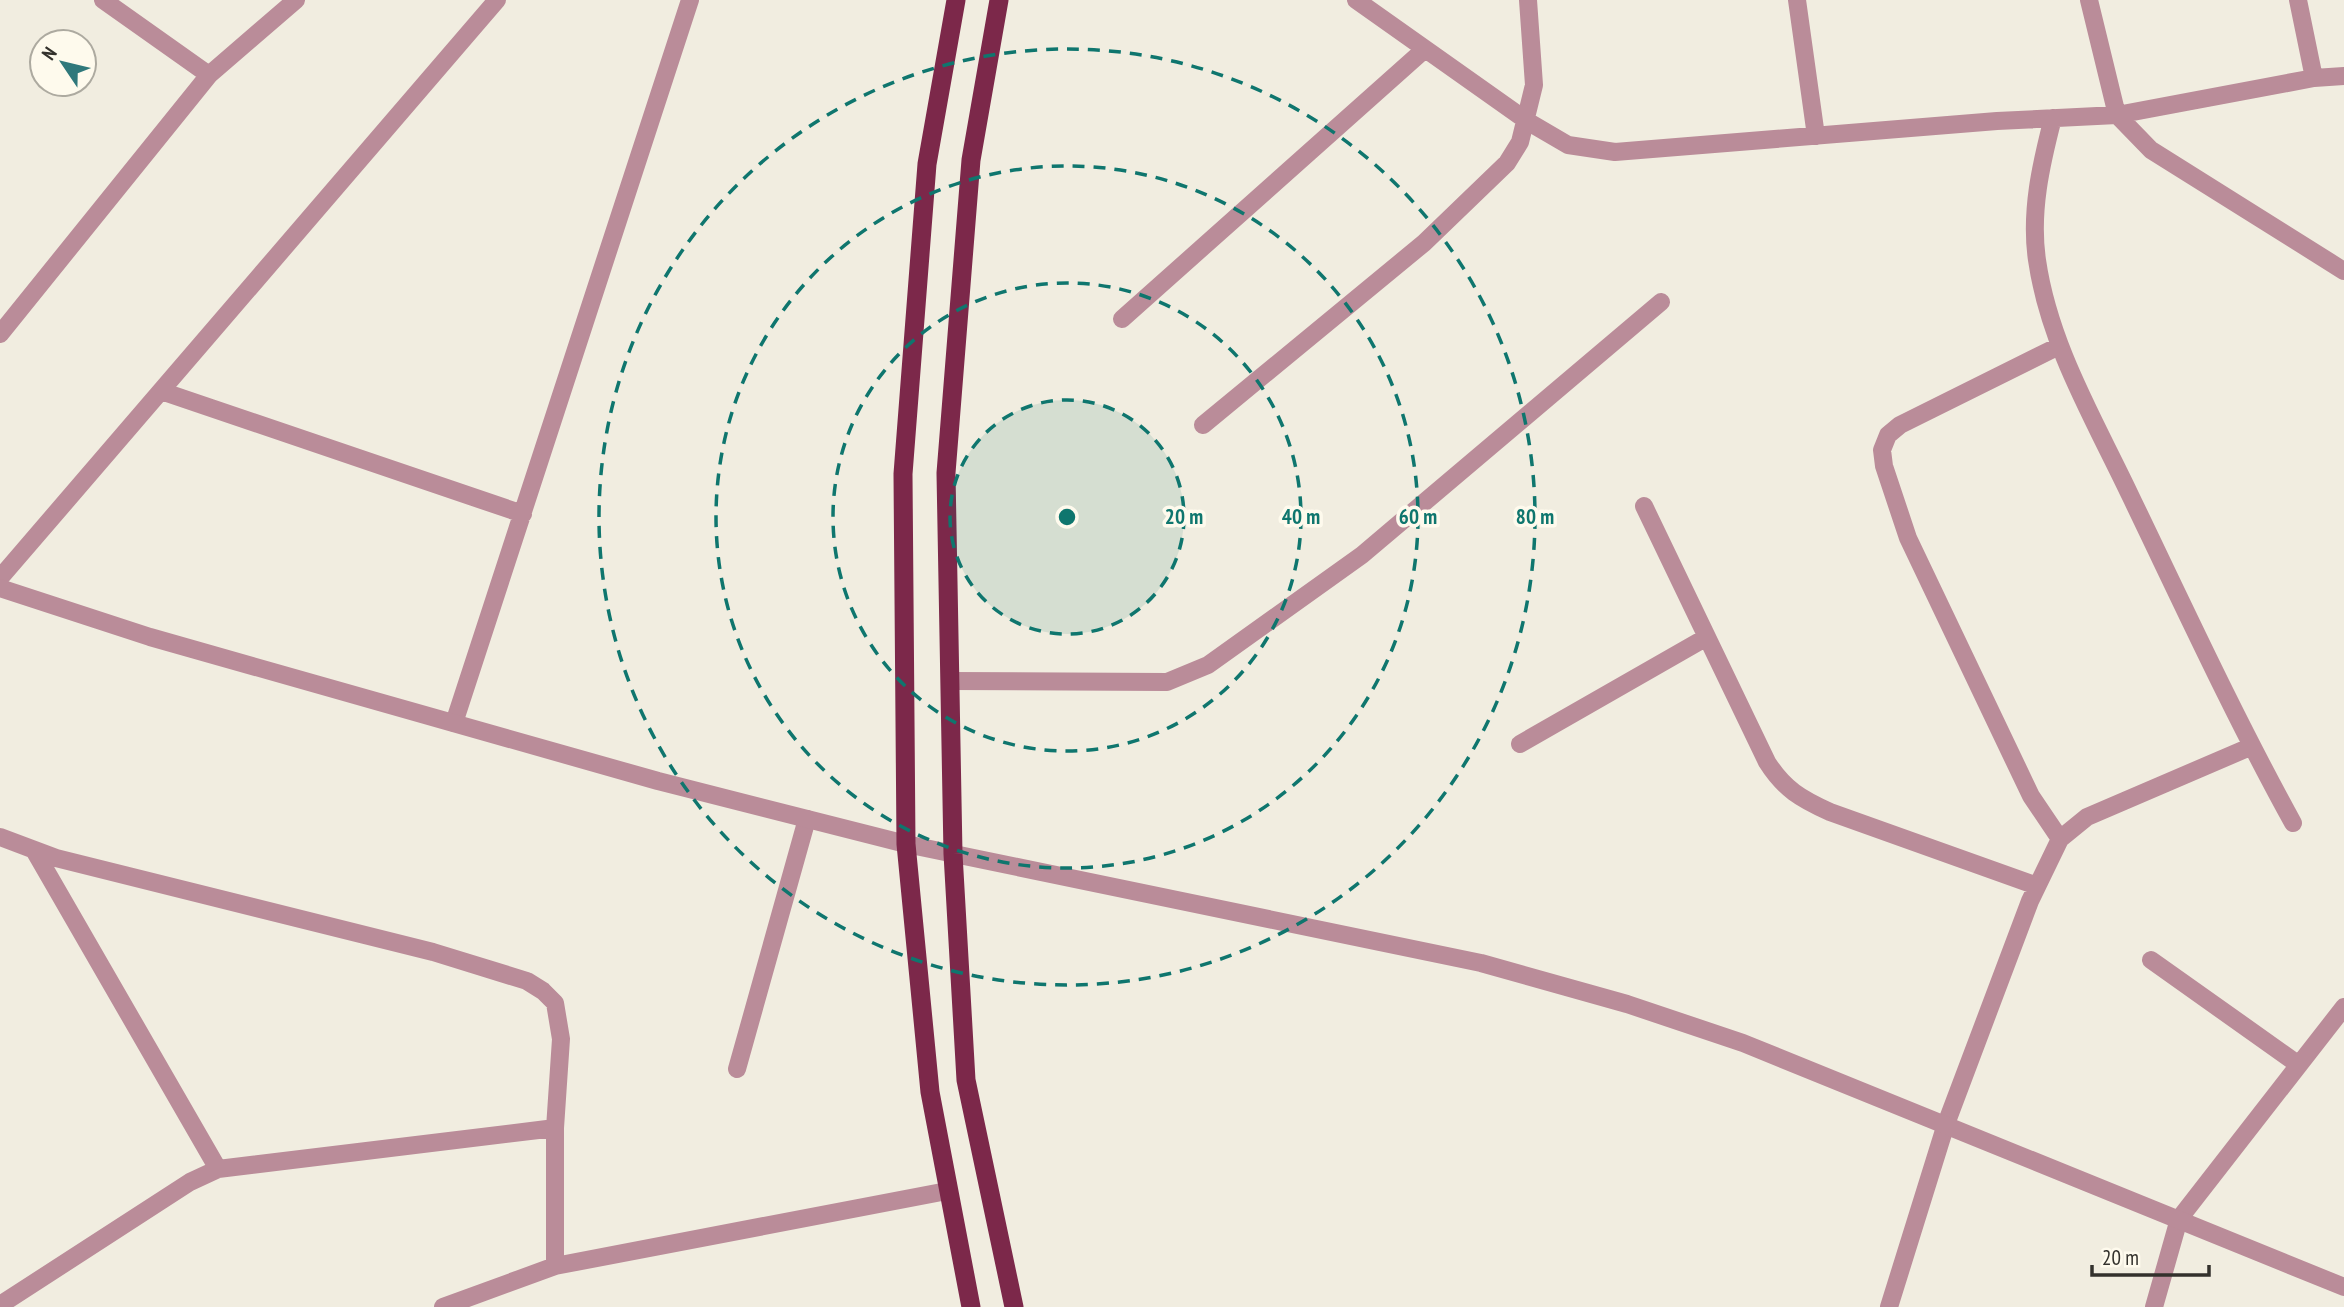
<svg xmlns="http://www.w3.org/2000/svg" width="2344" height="1307" viewBox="0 0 2344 1307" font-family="'PT Sans Narrow',sans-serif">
<rect width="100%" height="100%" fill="#f1ede0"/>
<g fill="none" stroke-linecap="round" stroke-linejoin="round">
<path stroke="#ba8c99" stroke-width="18" d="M1889,1307l57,-183"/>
<path stroke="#ba8c99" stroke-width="18" d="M103,0l106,75
M1356,0l171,121 41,24 47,7 382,-31 120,-6 197,-37 30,-2
M1797,0l19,136
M2089,0l28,115 34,35 193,121
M2298,0l16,78
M2053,118c-12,46 -23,94 -16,142 12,84 57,159 93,235 53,110 104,221 163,328
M1122,319l303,-270
M0,334l209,-259 87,-75
M2059,346l-159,79 -12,10 -6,15 2,16 24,72 123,258 29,43
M161,391l362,123
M1203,425l221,-182 83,-80 13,-21 14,-57 -6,-85
M1644,506l123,256c17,27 34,37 63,50l207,74
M0,578l497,-578
M950,681l217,1 41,-17 154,-110 299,-253
M454,723l236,-723
M1520,744l187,-107
M0,837l56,21 377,94 94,29 16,10 12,12 6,36 -6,89v138
M34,850l184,319
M2151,960l148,105
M737,1069l70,-250
M1946,1124l84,-223 30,-62 27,-22 163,-70
M0,1305l190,-123 28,-13 337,-41
M443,1307l112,-41 392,-75
M2154,1307l25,-88 165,-212"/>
<path stroke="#ba8c99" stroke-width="18" d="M0,588l150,49 508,144 248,63 575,119 146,41 116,39 601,244"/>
<path stroke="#7c284a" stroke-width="19" d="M956,0l-29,164 -24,310 3,370 24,248 41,215
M999,0l-28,160 -25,313 7,381 13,226 48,227"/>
</g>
<circle cx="1067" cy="517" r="117" fill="#0f766e" fill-opacity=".12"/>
<g fill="none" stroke="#0f766e" stroke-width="3.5" stroke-dasharray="12 9">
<circle cx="1067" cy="517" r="117"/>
<circle cx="1067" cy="517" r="234"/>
<circle cx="1067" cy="517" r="351"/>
<circle cx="1067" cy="517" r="468"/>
</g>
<circle cx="1067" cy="517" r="10" fill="#0f766e" stroke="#fefaed" stroke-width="3.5"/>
<g font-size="21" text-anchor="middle" font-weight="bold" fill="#0f766e" stroke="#fefaed" stroke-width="7" stroke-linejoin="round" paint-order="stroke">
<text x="1184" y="524">20 m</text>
<text x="1301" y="524">40 m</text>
<text x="1418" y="524">60 m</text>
<text x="1535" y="524">80 m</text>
</g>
<g transform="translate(63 63) rotate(305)"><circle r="33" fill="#fefaed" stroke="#adaaa0" stroke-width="2"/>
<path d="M0-5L12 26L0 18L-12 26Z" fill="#2f787b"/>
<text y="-10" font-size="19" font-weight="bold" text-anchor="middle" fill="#33312c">N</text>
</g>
<path d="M2092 1265v10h117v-10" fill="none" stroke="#33312c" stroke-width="3.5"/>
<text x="2102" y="1265" font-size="21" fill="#33312c" stroke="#fefaed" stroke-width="5" paint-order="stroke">20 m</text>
</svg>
